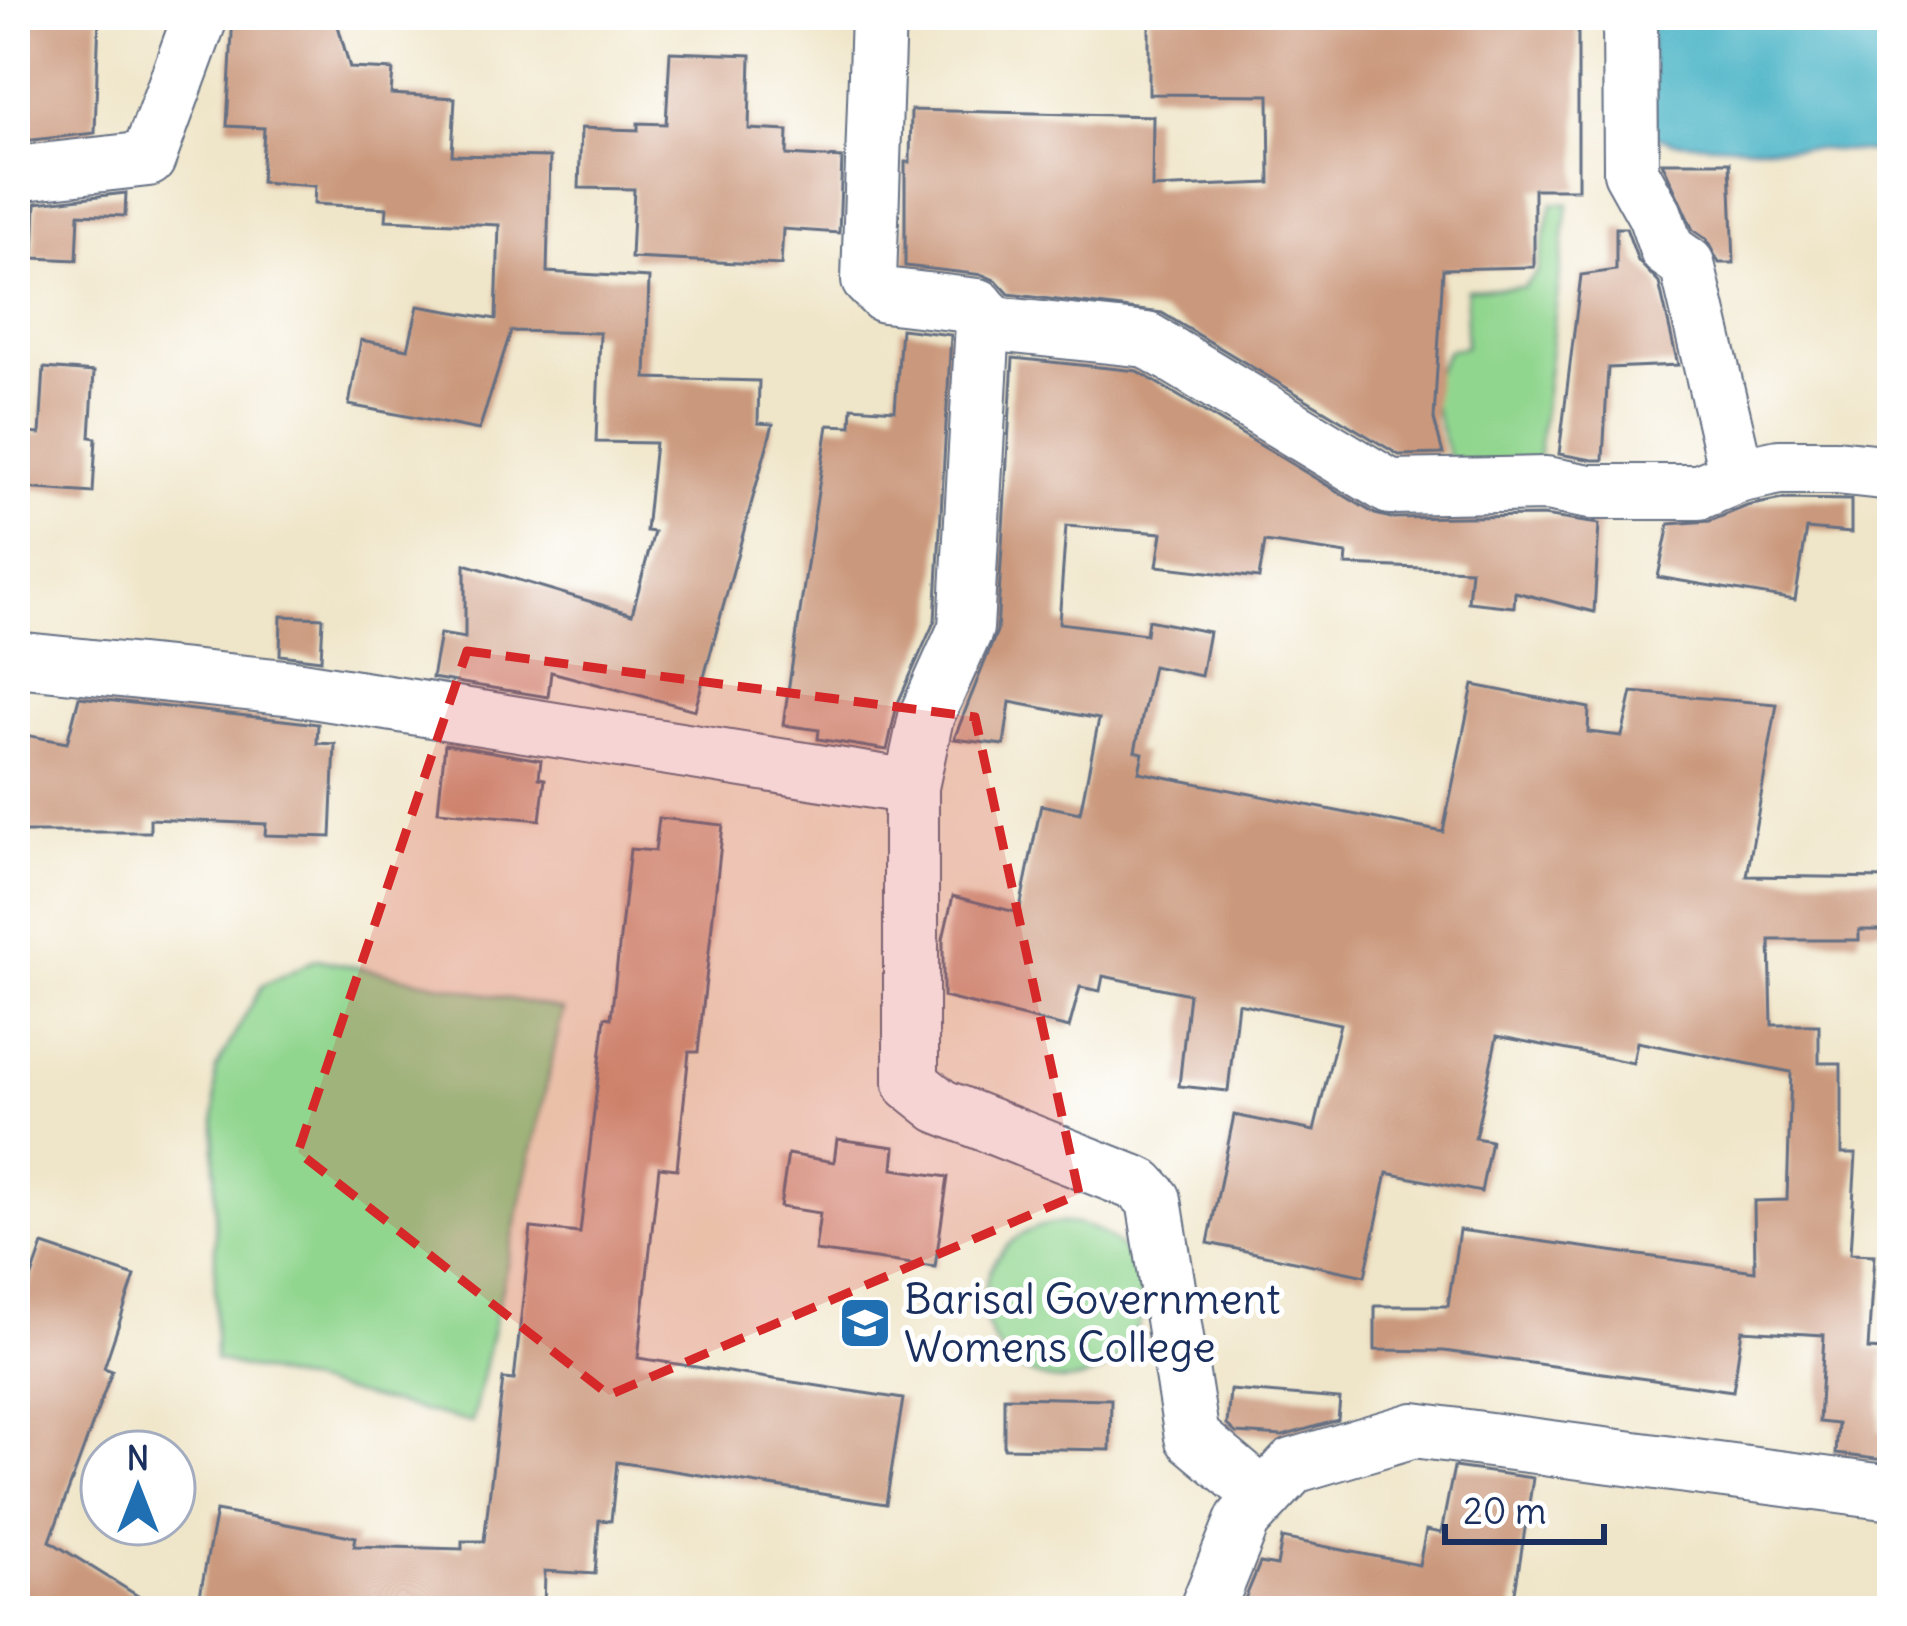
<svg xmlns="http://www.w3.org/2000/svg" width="1907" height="1626" font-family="Delius,sans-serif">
<rect width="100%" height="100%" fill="#fff"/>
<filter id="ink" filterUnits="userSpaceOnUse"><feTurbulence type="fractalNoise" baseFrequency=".00833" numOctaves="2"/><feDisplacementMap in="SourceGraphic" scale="24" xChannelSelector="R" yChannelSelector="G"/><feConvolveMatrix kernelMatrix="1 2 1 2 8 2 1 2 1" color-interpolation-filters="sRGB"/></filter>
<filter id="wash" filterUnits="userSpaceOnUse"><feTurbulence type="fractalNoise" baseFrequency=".004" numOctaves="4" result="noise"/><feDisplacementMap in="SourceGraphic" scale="48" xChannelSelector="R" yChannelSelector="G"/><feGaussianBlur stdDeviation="2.7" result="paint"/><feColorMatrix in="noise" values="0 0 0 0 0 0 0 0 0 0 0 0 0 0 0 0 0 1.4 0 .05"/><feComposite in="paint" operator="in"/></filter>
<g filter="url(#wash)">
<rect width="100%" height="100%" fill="#efe5c8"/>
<g fill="#91d68f" stroke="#568276" stroke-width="3">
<path d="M1552 203 1568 204 1536 477H1455L1428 387 1448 350 1465 347 1467 289 1523 287 1537 272Z"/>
<path d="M317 959 563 1010 472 1423 215 1360V1070L262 986Z"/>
<circle cx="1063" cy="1302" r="79"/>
</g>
<path fill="#47b2c5" stroke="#317092" stroke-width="3" d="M1652 15H1892V153L1673 142 1644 133Z"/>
<g id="blocks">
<g fill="#ca987b">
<path d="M18 15H99L95 133 15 142Z"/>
<path d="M233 15H335L350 68 393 70 391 94 455 98 452 155 550 157 547 272 649 278 646 378 759 381 758 423 773 424 695 710 551 672 548 697 432 678 440 634 465 638V564L632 614 654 532 646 531 655 443 596 442 600 333 511 331 479 430 349 405 361 340 408 349 418 306 496 319 499 225 386 220 387 208 314 204 315 186 261 182 264 128 227 126Z"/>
<path d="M1149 15H1578V189H1534V267L1443 269 1434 419 1443 454 1399 455 1162 313 1009 294 997 281 983 275 905 266V162H910L911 110 1153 116 1152 188 1270 183 1269 95 1149 94Z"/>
<path d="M670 52 751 55 749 129 788 131 787 155 842 158 839 233 783 229 781 265 631 258 634 189 579 188 581 128 638 130V123L666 124Z"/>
<path d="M1662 162H1730L1734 263H1719L1706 239 1693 230Z"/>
<path d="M126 193 125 216 79 214 77 260 34 258 36 203Z"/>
<path d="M1616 228H1626L1638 261 1659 283 1678 365 1608 368 1603 460H1593L1559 454 1581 275 1616 270Z"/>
<path d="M901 329 951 335 935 620 897 705 887 750 818 739 819 730 783 725 828 425 851 426 852 407 895 410Z"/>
<path d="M1013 358 1137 371 1375 514 1391 518 1543 516 1599 524 1594 612 1515 592 1514 607 1468 602 1471 570 1346 565 1347 554 1265 542 1259 578 1157 566 1162 533 1066 526 1059 623 1146 634 1148 620 1209 632 1201 676 1153 666 1135 751 1143 753 1139 772 1443 832 1473 685 1589 708 1588 732 1622 736 1632 692 1777 704 1747 876 1892 878V930H1859V940H1770L1772 1025H1819V1063H1841V1154H1856L1850 1254 1874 1255 1868 1349 1884 1350 1879 1432 1892 1433V1461L1836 1454 1838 1424 1819 1422 1824 1335 1742 1330 1733 1391 1444 1351 1375 1350V1306H1448L1459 1230 1755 1271 1754 1201 1787 1200 1791 1072 1637 1042 1633 1063 1497 1036 1475 1138 1491 1141 1481 1192 1387 1173 1365 1276 1208 1243 1234 1115 1314 1131 1340 1024 1238 1003 1228 1091 1179 1086 1189 994 1103 976 1100 991 1080 987 1069 1028 943 997V939L953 896 1019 913 1041 805 1080 813 1099 719 1010 702 1004 745 954 739 997 631Z"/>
<path d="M44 368 94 372 90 437 96 438 93 493 24 488 27 433 40 434Z"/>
<path d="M1782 499 1851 500V533L1807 529 1795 600 1658 577 1669 524 1710 521 1747 506Z"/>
<path d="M281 616 323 618 321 660 280 655Z"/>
<path d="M79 697 318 724 317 743 335 744 331 837 265 835 266 824 150 819V832H15V733L67 743Z"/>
<path d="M445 744 541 760 539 778 545 779 540 820 438 811Z"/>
<path d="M659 818 723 825 698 1052H689L677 1169 659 1167 638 1358 903 1399 886 1504 617 1462 611 1521 599 1520 595 1574 545 1571 544 1611H197L216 1511 356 1537 354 1546 462 1549V1541H484L503 1379 514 1380 531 1228 580 1233 605 1017 611 1018 630 849 655 851Z"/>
<path d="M837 1139 895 1147 893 1169 948 1177 935 1267 815 1251 820 1213 780 1207 788 1154 834 1162Z"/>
<path d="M43 1245 135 1276 104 1368 112 1371 50 1541 162 1611H15V1325Z"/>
<path d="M1230 1390 1340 1399 1338 1420 1283 1436 1236 1433 1227 1425Z"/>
<path d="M1004 1397 1111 1399 1110 1450 1004 1448Z"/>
<path d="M1454 1467 1533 1478 1512 1611H1240L1260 1563 1277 1566 1282 1538 1419 1565 1426 1530 1441 1533Z"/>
</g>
</g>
</g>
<g filter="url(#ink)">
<use href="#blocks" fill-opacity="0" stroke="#656f83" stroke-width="3"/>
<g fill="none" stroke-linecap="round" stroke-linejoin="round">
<g stroke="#656f83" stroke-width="58">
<g id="minor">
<path d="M878 15 869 280 884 295 978 306 983 323 966 628 926 717 911 787V1083L940 1106 1140 1185 1154 1200 1192 1437 1264 1497"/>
<path d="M1630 15 1631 172 1655 215 1667 250 1687 264 1737 476"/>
<path d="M15 174 148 159 201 15"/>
<path d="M982 311 995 324 1147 340 1390 487 1546 484 1590 492H1699L1737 476 1779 467H1836L1892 473"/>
<path d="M15 659 294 688 911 787"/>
<path d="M1206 1611 1243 1520 1293 1466 1414 1430 1892 1493"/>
</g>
</g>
<use href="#minor" stroke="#fff" stroke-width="54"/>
</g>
</g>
<path fill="#d62828" fill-opacity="0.2" stroke="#d62828" stroke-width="9" stroke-dasharray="24 15" stroke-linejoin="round" d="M467 651 975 717 1079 1194 609 1395 298 1152Z"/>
<defs>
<g id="school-square" transform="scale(2.7)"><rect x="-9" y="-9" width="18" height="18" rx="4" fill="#1f6fb2" stroke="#fff"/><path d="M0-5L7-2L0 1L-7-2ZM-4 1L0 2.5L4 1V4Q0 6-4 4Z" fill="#fff"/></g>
</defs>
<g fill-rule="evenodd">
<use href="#school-square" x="865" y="1323"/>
</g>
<g text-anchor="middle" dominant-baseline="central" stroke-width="10" stroke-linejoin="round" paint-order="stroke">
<g font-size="42" fill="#1b2f5e" stroke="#fff" text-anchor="start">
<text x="904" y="1299">Barisal Government<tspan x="904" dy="48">Womens College</tspan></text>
</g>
</g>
<rect width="1907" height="1626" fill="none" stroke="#fff" stroke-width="60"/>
<g transform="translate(138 1488)"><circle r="57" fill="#ffffff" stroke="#a4acbf" stroke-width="3"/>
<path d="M0-9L21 45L0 30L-21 45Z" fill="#1f6fb2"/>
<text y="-18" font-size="33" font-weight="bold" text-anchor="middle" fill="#1b2f5e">N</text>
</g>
<path d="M1445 1524v18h159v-18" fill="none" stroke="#1b2f5e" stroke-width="6"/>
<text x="1463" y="1524" font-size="36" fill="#1b2f5e" stroke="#ffffff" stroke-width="9" paint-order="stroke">20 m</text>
</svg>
